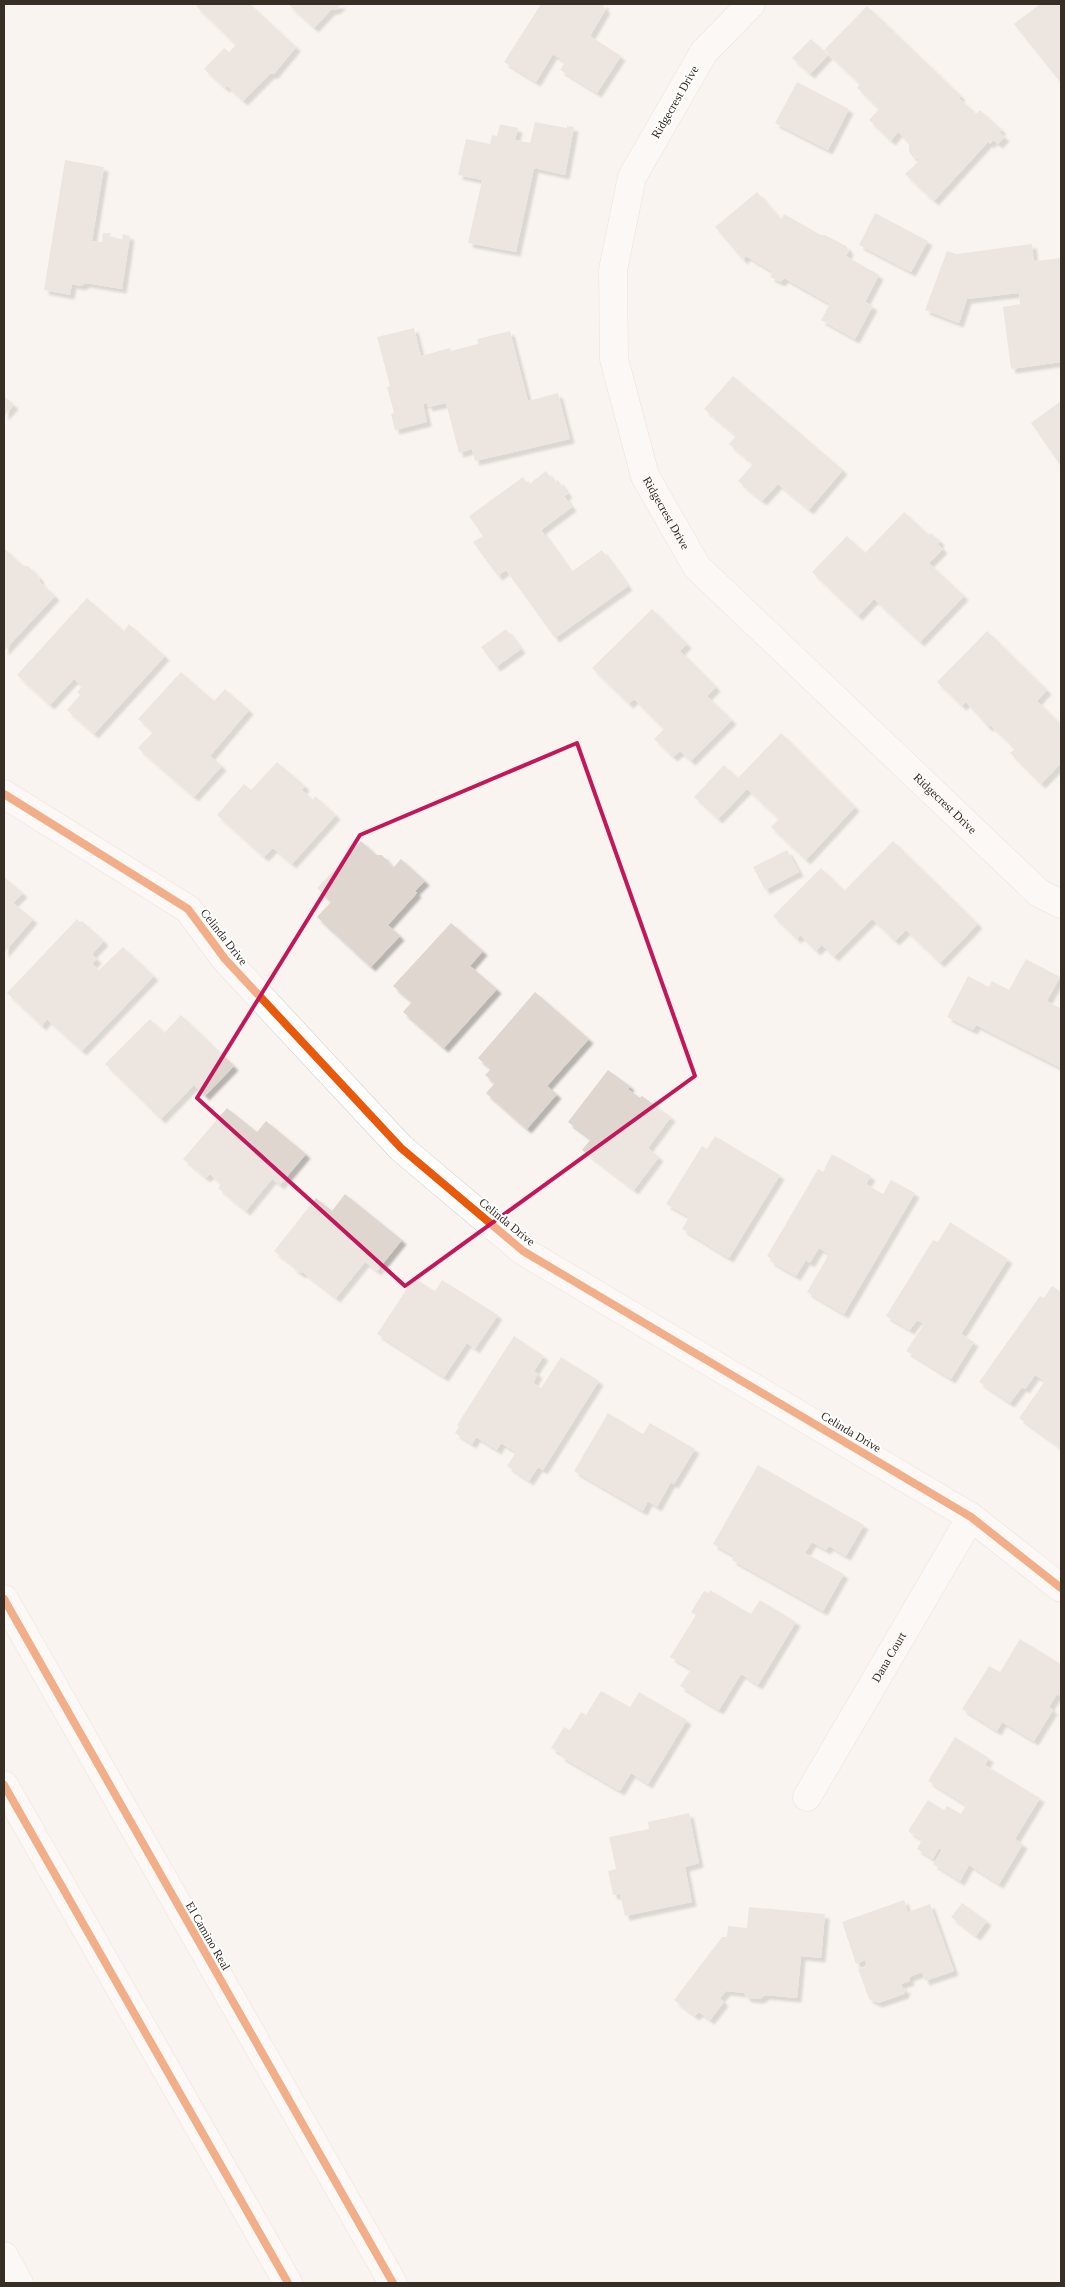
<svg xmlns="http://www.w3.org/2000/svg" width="1065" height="2287" font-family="'Times New Roman',serif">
<defs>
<filter id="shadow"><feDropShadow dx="4.5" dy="4.5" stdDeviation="1" flood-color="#0004"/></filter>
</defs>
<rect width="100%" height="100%" fill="#f9f4ef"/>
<g fill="#ded6cf" filter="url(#shadow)">
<path d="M198 4H250L296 47 274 74H270L243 101 227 86 225 88 204 69 224 48 229 52 236 45 196 6Z"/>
<path d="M288 4H342L335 10H331L314 28Z"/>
<path d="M541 4H605L603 7 606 9 590 36 621 56 597 93 560 70 565 62 553 54 536 82 504 62Z"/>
<path d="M1040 4H1061V83L1014 24Z"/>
<path d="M867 6 961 96 959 98 976 114 980 110 1002 130 999 132 1005 137 998 144 993 140 990 144 988 142 934 201 905 174 920 160 912 156 909 152V143L898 132 891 141 869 120 879 109 857 88 860 84 824 50Z"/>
<path d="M811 39 828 55 810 74 792 58Z"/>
<path d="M797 82 849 109 828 150 775 123Z"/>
<path d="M535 122 567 128V126L574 127 565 175 534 168 516 252 468 243 482 180 458 175 466 139 490 144 492 135 497 136 500 124 518 128 515 140 530 143Z"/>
<path d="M65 160 104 167 92 241 102 242 103 233H111L110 237 122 239 123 234 130 236 122 289 86 283 81 286 72 284 70 295 44 290Z"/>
<path d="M757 192 781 220 784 214 821 235H825L846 246 849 251 846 256 879 275 865 302 873 306 855 339 821 320 830 304 784 278 781 282 770 277 773 272 746 256 743 260 715 227Z"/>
<path d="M875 213 928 241 911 272 859 245Z"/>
<path d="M1032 244 1034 261 1061 258V362L1011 369 1003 307 1020 304 1019 293 967 299 959 323 925 310 947 251 957 254Z"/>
<path d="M414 328 421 356 450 348 451 351 478 344 477 339 510 331 528 401 558 393 570 439 475 461 472 449 459 453 446 403 428 407 427 403 423 404 427 422 395 430 391 414 394 413 387 387 390 386 377 337Z"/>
<path d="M733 376 843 470 809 510 778 484 762 501 738 481 753 464 729 444 736 436 704 409Z"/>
<path d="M4 396 14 405 4 416Z"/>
<path d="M1061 401V466L1031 423Z"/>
<path d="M546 471 555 483 558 480 568 494 564 496 572 507 541 530 571 572 602 550 628 586 555 638 506 570 498 576 473 542 483 536 469 516 523 477 528 485Z"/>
<path d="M904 512 929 535 931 533 940 541 938 544 943 549 929 563 964 596 920 642 874 599 858 616 812 572 847 536 865 553Z"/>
<path d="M4 548 23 566H28L39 577 40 582 55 596 4 651Z"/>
<path d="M87 598 124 631 129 624 165 656 94 734 67 710 80 695 77 692 82 687 74 679 50 705 17 675Z"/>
<path d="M652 609 687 644 680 651 716 687 707 696 732 720 691 761 680 751 673 757 654 739 664 729 634 699 629 704 592 668Z"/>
<path d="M506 629 521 649 496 667 481 647Z"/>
<path d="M987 631 1047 690 1037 701 1061 725V763L1041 784 1010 753 1015 749 990 725 988 727 966 702 962 706 937 682Z"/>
<path d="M181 672 214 701 225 689 249 710 210 756 222 766 194 797 138 748 153 732 138 719Z"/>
<path d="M781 733 855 807 806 860 771 827 779 819 747 789 718 819 694 797 724 765 738 778Z"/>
<path d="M277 762 305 786 302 790 313 800 315 796 336 815 292 864 273 848 264 857 217 815 244 784 251 790Z"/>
<path d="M361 841 376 855H382L393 868 401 859 425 881 415 891 417 893 388 925 400 936 371 967 317 917 331 902 317 888Z"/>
<path d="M893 841 978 924 940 963 906 930 895 941 872 919 834 957 822 945 816 951 800 935 797 939 773 916 821 868 844 891Z"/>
<path d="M787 850 799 872 765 890 753 867Z"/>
<path d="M4 877 23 893 13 903 33 919 4 953Z"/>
<path d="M77 919 80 922 82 921 104 941 92 954 97 959 92 964 99 970 123 947 154 976 82 1051 47 1019 42 1026 7 993Z"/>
<path d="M451 923 483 951 470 966 497 989 444 1048 403 1012 412 1002 393 986Z"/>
<path d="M1026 959 1060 977 1047 1001 1061 1009V1068L976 1025 973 1030 947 1017 968 976 989 987 992 981 1009 990Z"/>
<path d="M535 992 589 1039 547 1086 557 1094 527 1129 486 1093 495 1083 485 1075 491 1069 478 1058Z"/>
<path d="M181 1015 234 1066 205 1096 194 1085 161 1119 105 1064 150 1019 164 1033Z"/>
<path d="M608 1070 630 1086 628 1089 640 1098 642 1096 671 1117 648 1148 659 1157 634 1190 582 1150 591 1139 568 1122Z"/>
<path d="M227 1108 257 1132 266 1121 306 1154 280 1185 272 1179 246 1211 218 1188 221 1184 210 1174 206 1178 183 1159Z"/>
<path d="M715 1136 780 1175 729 1258 682 1229 689 1217 666 1204 702 1146 707 1149Z"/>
<path d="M832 1154 871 1176 866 1184 883 1194 891 1180 915 1193 844 1314 807 1292 829 1254 819 1248 810 1263 806 1260 796 1276 770 1261 771 1259 767 1256 818 1169 823 1172Z"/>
<path d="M345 1194 402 1240 377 1271 365 1262 336 1298 304 1273H300L293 1268 292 1265 274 1251 316 1198 332 1211Z"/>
<path d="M950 1222 1008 1259 961 1334 974 1342 951 1379 906 1351 924 1324 917 1320 910 1330 886 1316 933 1240 938 1242Z"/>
<path d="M414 1278 435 1291 442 1280 498 1315 475 1349 467 1343 444 1377 377 1334Z"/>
<path d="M1052 1286 1061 1292V1448L1019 1418 1045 1381 1035 1375 1025 1389 1022 1387 1010 1403 979 1382 1040 1296 1044 1298Z"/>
<path d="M514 1336 544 1356 534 1371 538 1374 533 1383 541 1388 561 1357 599 1381 543 1470 538 1467 529 1481 507 1466 516 1452 501 1443 497 1450 476 1437 472 1444 455 1433 459 1427 457 1425Z"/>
<path d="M608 1413 643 1434 650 1423 695 1449 674 1484 671 1482 657 1507 648 1501 643 1511 574 1471Z"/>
<path d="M758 1465 864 1525 846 1556 829 1546 826 1550 812 1542 805 1553 844 1574 823 1611 732 1560 734 1556 713 1544Z"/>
<path d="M710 1590 751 1614 760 1600 796 1622 758 1685 741 1674 719 1710 680 1686 691 1669 670 1657 696 1615 691 1612 704 1591 709 1593Z"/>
<path d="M1020 1639 1061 1664V1694L1060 1696 1057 1694 1049 1707 1053 1710 1034 1741 1002 1722 997 1731 962 1709 989 1666 1000 1672Z"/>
<path d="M601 1691 630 1707 639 1692 687 1720 648 1784 631 1773 620 1791 560 1756 562 1754 551 1748 564 1727 570 1730 581 1712 586 1715Z"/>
<path d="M955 1737 989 1758 985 1765 1040 1798 1015 1839 1023 1844 999 1884 969 1865 960 1881 933 1864 942 1850 939 1848 933 1859 917 1849 922 1840 908 1831 928 1800 944 1810 947 1806 961 1814 966 1805 928 1781Z"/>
<path d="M689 1813 699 1863 685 1867 692 1902 625 1916 620 1894 613 1895 608 1871 616 1869 609 1837 649 1829 648 1822Z"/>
<path d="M904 1900 908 1912 930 1904 954 1971 925 1981 922 1972 909 1977 910 1981 901 1984 903 1989 906 1988 904 1994 878 2003 869 1999 858 1969 867 1966 865 1960 856 1964 842 1922Z"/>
<path d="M962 1903 987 1921 976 1936 951 1917Z"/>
<path d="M749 1907 825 1914 821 1958 801 1956 797 1998 765 1995 760 1999 747 1998 744 1993 726 1991 720 1998 724 2002 710 2020 699 2012 695 2016 674 2000 722 1937H727L728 1926 747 1928Z"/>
</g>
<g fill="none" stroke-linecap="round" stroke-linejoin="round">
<g stroke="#d4cfc8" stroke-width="29">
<g id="minor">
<path id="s1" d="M751 4 704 52 632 177 613 270 614 359 645 476 697 567 1039 893 1061 904"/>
<path id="s2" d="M807 1797 971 1517"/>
<path d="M4 2256 19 2283"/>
</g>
</g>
<g stroke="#d4cfc8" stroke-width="29">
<path id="tertiary" d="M4 794 188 909 225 959 401 1148 523 1251 971 1517 1061 1588"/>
</g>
<g stroke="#d4cfc8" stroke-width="29">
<g id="primary">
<path d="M4 1599 393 2283"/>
<path d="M4 1785 288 2283"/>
</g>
</g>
<use href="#minor" stroke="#fefdfd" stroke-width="28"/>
<use href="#tertiary" stroke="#fefdfd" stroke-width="28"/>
<use href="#primary" stroke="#fefdfd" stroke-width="28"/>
<g stroke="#fff" stroke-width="11">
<g id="cycleway">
<path d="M4 794 188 909 225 959 401 1148 523 1251 971 1517 1061 1588"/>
<path d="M4 1599 393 2283"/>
<path d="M4 1785 288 2283"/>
</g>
</g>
<use href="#cycleway" stroke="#e8590c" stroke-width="8"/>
</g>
<path d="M0 0H1065V2287H0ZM577 743 695 1076 405 1286 197 1098 360 835Z" fill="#f9f4ef" fill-opacity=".55" fill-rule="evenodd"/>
<path fill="none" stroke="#c2185b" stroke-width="4" stroke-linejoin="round" d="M577 743 695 1076 405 1286 197 1098 360 835Z"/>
<g text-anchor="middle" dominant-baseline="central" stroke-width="4" stroke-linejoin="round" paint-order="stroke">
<g font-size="12" fill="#372f26" stroke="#fff">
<text transform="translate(675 102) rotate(-60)">Ridgecrest Drive</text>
<text stroke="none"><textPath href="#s1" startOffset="559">Ridgecrest Drive</textPath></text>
<text stroke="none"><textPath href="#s1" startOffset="964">Ridgecrest Drive</textPath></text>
<text transform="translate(224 937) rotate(52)">Celinda Drive</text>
<text transform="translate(507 1222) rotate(39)">Celinda Drive</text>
<text transform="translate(851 1432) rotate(31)">Celinda Drive</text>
<text stroke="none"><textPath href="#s2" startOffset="162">Dana Court</textPath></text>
<text transform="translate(208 1936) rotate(60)">El Camino Real</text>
</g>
</g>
<rect width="1065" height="2287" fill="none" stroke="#372f26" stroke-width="10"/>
</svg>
